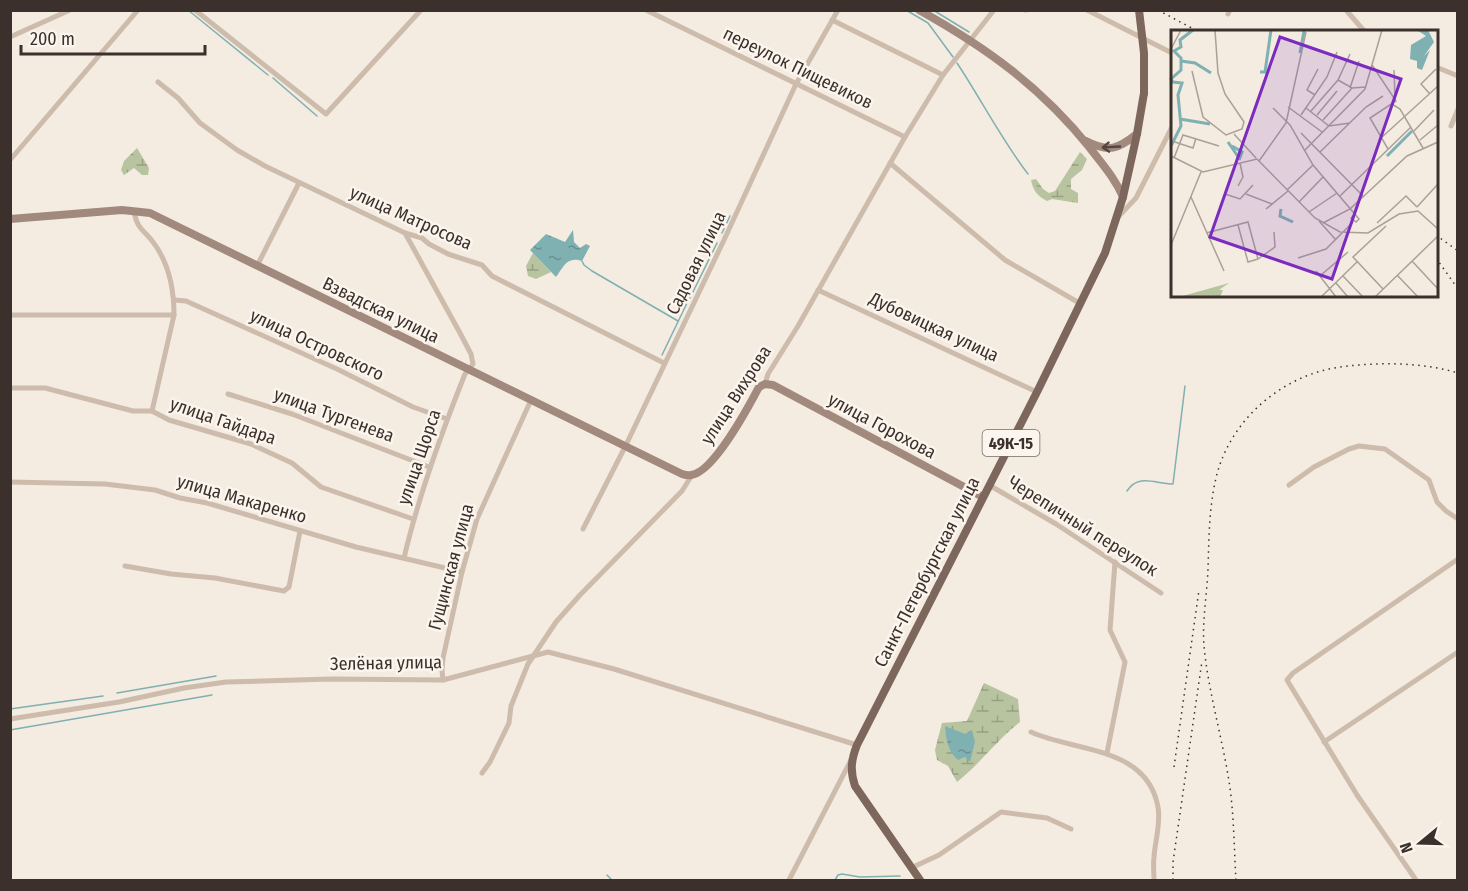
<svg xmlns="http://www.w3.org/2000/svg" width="1468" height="891" font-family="'Fira Sans Condensed',sans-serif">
<defs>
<pattern id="wetland-marsh" width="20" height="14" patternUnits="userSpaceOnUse" patternTransform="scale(1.5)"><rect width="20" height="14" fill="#b8c4a0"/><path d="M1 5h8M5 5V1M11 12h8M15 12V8" fill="none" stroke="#97a083"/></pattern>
<pattern id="water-ripples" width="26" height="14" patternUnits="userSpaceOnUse" patternTransform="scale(1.5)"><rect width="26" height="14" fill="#7fb0b2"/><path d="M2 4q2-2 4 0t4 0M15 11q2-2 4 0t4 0" fill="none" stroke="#699091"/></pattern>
</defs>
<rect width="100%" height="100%" fill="#f4ebe1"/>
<g fill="url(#wetland-marsh)">
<path d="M137 148 149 168 148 175H142L134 168 124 175 121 170 124 161Z"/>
<path d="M1080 152 1087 159 1082 170 1071 179V189L1078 193V203L1052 199 1047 201C1037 196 1033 190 1031 180L1036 179 1043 189 1049 193 1055 191Z"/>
<path d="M533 253 551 272 536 279 528 276 526 266Z"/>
<path d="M984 683 1018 699 1020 722C997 740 980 764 957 782L948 766 937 760 935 750 942 723 967 721Z"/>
</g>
<g fill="url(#water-ripples)">
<path d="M573 230 574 242 580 248 586 244 590 246 582 261C567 256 564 266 556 277L530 250 546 234 565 242Z"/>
<path d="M945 726 965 734 972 730 975 742 970 762 965 757 958 760C948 752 946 739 945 726Z"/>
</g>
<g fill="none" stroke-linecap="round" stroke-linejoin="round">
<g stroke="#7fb0b2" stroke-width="1.5">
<path d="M188 10 268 75"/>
<path d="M906 10 928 23 953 57"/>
<path d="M933 10 969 32"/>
<path d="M957 63C981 99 1001 139 1028 174"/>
<path d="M273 78 317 116"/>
<path d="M722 233 730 216"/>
<path d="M582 261 584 265 592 271 678 321"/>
<path d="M690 298 717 243"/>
<path d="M662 355 687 303"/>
<path d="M1127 491C1139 473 1155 484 1173 484L1185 386"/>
<path d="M117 693 216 676"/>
<path d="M10 709 103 696"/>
<path d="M10 730 212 695"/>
<path d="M607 875 612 880"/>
<path d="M835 880 838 875 842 874 860 877 900 876"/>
</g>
<g stroke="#cdbbac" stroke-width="5">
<path d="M195 10 326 114 421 10"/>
<path d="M646 10 905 137"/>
<path d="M1025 10H1027"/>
<path d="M1087 10 1172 53"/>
<path d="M1346 10 1365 32"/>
<path d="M1228 14 1230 10"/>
<path d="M832 20 943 75"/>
<path d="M10 37 70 10"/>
<path d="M1436 67 1458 76"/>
<path d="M158 82 178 98 200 123 237 150 265 166 405 233 422 238 429 244 448 254 482 265 492 276 664 363"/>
<path d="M1451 126 1458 109"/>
<path d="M10 160 138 10"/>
<path d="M890 163 1005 260 1081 304"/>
<path d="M134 211C137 229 143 229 153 242 169 263 174 290 174 315L152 411"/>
<path d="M1118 217 1136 198 1172 127"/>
<path d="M257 266 299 183"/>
<path d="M818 290 1037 392"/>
<path d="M174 300 186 301 337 369 413 407 447 419"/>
<path d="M10 315H174"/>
<path d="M765 384 768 374 798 326 905 137 943 75 994 10"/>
<path d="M10 388H45L133 411H152L169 420 251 444 292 463 321 487 413 519"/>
<path d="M228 394 292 414 429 467"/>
<path d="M10 482 105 484 155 490 180 498 207 503 356 547 462 572"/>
<path d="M989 485 1056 524 1161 593"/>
<path d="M1289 485 1314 467 1349 449 1359 446 1385 449 1429 480 1437 502 1446 511 1458 519"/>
<path d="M583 529 625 447 724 240 796 84 838 10"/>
<path d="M404 558C419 494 441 434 465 374L473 364 471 354 460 333 405 233"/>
<path d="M125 566 171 574 215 578 284 591 289 587 300 531"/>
<path d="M443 680 442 670 443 658 462 572 477 519 531 400"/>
<path d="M10 719 119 702 184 688 226 682 331 679 443 680 548 652 614 669 857 745"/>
<path d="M1031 732C1075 752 1147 746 1158 807 1161 824 1155 841 1154 857 1153 865 1154 873 1154 880"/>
<path d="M1324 742 1458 652"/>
<path d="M1107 753 1125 662 1110 630 1115 562"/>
<path d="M482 773 490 762 509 723 511 706 528 664 556 622 580 595 682 491 692 475"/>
<path d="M911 868 939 855 1001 812 1047 818 1071 829"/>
<path d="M789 880 851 760"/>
<path d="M1416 880 1357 795 1287 680 1293 673 1458 559"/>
</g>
<g stroke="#a18a7d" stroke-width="8">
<path d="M919 10C987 48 1041 87 1090 148 1102 164 1115 178 1123 197"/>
<path d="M1086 141C1109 153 1118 149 1137 134"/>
<path d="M10 219 122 210 150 213 682 474C685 475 688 476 691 475 713 473 749 406 759 387L765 384 773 385 983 497"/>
</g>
<path stroke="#7d675c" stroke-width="8" d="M920 880 855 786C850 771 851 760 857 745L1037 392 1105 253 1123 197 1137 134 1144 93"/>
<g stroke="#3b302b" stroke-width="1.5" stroke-dasharray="1.5 4.5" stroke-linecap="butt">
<path d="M1158 10 1199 32"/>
<path d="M1436 235 1458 251"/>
<path d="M1436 258 1458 289"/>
<path d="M1174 767 1199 590"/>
<path d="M1173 880V862L1202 661"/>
<path d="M1236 880C1234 848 1234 813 1229 781 1222 737 1208 690 1204 646 1202 622 1207 594 1208 569 1209 537 1209 505 1217 474 1232 418 1283 375 1340 367 1378 362 1421 362 1458 373"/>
</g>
<path stroke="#7d675c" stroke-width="8" d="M1139 10 1144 53V93"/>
</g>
<defs><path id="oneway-shaft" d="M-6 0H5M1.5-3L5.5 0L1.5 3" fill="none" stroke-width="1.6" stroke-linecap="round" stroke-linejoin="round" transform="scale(1.5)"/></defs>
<use stroke="#544640" href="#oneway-shaft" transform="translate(1111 147) rotate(177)"/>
<g text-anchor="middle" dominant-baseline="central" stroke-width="5" stroke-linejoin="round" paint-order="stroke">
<rect fill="#fbf5ee" stroke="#756b66" stroke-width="1.5" x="982.5" y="430" width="57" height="26" rx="4.5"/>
<g font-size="16" font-weight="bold" fill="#3b302b">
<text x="1011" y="443">49К-15</text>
</g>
<g font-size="18" fill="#3b302b" stroke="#fbf5ee">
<text transform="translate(798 68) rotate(26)">переулок Пищевиков</text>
<text transform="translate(411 218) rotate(24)">улица Матросова</text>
<text transform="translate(696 263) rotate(-64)">Садовая улица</text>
<text transform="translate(381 310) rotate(26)">Взвадская улица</text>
<text transform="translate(934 327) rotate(25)">Дубовицкая улица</text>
<text transform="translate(317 345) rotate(25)">улица Островского</text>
<text transform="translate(736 395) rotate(-57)">улица Вихрова</text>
<text transform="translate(334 415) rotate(20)">улица Тургенева</text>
<text transform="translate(223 421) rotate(19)">улица Гайдара</text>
<text transform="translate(882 426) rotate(28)">улица Горохова</text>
<text transform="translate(419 457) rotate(-71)">улица Щорса</text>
<text transform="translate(242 499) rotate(16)">улица Макаренко</text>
<text transform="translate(1083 526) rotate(32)">Черепичный переулок</text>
<text transform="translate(451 567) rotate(-75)">Гущинская улица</text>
<text transform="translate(927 572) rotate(-63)">Санкт-Петербургская улица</text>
<text transform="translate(386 663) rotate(-1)">Зелёная улица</text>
</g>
</g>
<g transform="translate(1171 30)">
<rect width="267" height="267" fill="#f4ebe1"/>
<path d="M58 253 48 260H52L49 267H8Z" fill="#b8c4a0"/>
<path d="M246 0H257L263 12 253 26 259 20 251 40 246 38V31L239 29 240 15 255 6Z" fill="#7fb0b2"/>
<path fill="none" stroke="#7fb0b2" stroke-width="3" d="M129 23 133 1M10 31 24 33 40 43M89 42H94L100 0M9 89 39 94M57 112 68 128M0 116 10 96 7 65 11 53 2 52 0 49 10 40V28L3 21 10 17 9 10 22 0M61 116 71 122 68 130M216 126 241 101M110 179 109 186 122 192"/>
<path fill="none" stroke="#aaa098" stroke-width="1.5" d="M0 19 10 0M201 35 225 71 199 88 217 119M223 40 224 69M21 41 32 87 55 105 71 99 73 92 54 64 47 43 44 0M167 50 181 58 195 57M179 58 188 31M259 64 250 54 265 39M144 65 136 60 147 39M221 74 229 79 252 118M117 77 151 102M102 78 119 95 142 135 188 189 185 192 180 188 183 185M135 78 158 96 179 93M140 81 167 50 179 24M130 85 156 47 166 22M146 85 166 61M152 90 181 58M243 101 263 80M130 103 193 167M63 104 85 128M210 108 267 56M249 110 267 95M1 111 22 118 25 108M133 121 194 59 211 0M149 122 195 77 212 66M0 126 32 142 86 129 144 188 169 202 197 203 228 184 247 181 267 199M3 128 12 105 48 116M88 131 115 93 135 2M67 156 72 147 69 133M116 160 142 135M54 164 69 169 82 155M75 164 101 174M169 166 240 97M20 167 53 241M128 172 152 147M246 177 267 154M95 179 117 161M138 182 166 163M148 191 165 210M152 193 179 179 236 126 267 112M206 193 235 166 246 177M67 195 77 232 87 229M35 203 77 192 87 229M0 215 30 142M127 228 155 219 182 192M87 229 104 217 103 202M241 231 267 259M145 241 165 267M150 245 177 222M226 245 247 267M172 246 192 267M165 253 177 267M212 259 182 227 215 196M150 267 186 232M204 267 267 206"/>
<path fill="#7b2cbf" fill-opacity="0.15" stroke="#7b2cbf" stroke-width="3" d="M109 7 230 49 161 249 39 207Z"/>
<rect width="267" height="267" fill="none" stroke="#3b302b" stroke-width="3"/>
</g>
<rect width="1468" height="891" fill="none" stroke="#3b302b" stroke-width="24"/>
<g transform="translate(1420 843) rotate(251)" stroke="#fbf5ee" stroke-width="4.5" paint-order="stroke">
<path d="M0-4.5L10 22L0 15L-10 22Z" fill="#3b302b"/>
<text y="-9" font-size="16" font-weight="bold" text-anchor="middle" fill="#3b302b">N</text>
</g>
<path d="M21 45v9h184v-9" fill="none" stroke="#3b302b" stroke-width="3"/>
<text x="30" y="45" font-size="18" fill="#3b302b" stroke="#fbf5ee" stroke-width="4.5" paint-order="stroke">200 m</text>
</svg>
